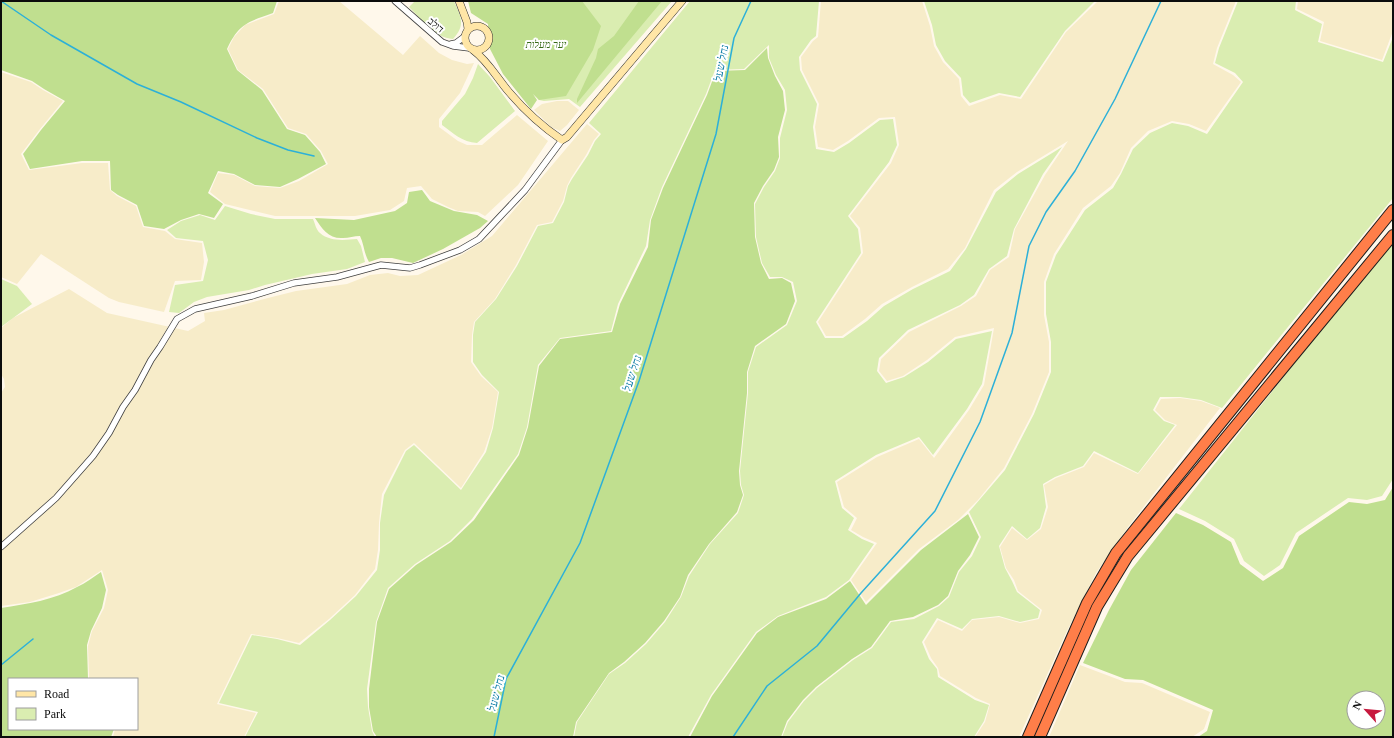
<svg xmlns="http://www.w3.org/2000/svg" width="1394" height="738" font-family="'Times New Roman','Noto Sans Hebrew',serif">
<rect width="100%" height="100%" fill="#fff8eb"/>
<g fill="#f7ecc9">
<path d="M279 1H339L403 55 420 36 439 53 452 60 467 64 474 63 460 93 439 119V127L458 141 467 145H482L517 115 548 141 518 185 485 216 478 212 458 211 448 207 432 199 421 186 407 188 404 201 390 210 355 216H275L225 204 210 192 218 173 234 175 255 186 280 188 299 181 328 164 321 151 306 134 288 128 263 89 238 70 228 49 234 37 245 25 274 14Z"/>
<path d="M821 1H922L930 26 934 46 943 62 959 79 961 96 969 106 1000 95 1021 99 1066 32 1098 1H1236L1217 48 1213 64 1233 75 1241 82 1206 131 1189 124 1172 121 1148 131 1131 148 1120 173 1111 186 1083 208 1054 254 1044 282V315L1049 342V372L1032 414 1004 468 978 500 958 520 919 549 866 602 851 580 877 543 863 537 851 530 857 518 844 507 837 482 877 457 919 439 934 458 969 410 984 385 994 328 955 337 927 360 903 376 887 381 879 371 881 359 909 332 961 306 976 296 990 270 1009 257 1015 229 1045 175 1068 141 1017 172 994 190 965 248 948 269 912 287 882 304 865 319 842 336H826L818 322 863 253 860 228 850 216 891 163 899 145 895 117 879 118 848 141 833 150 818 147 815 127 819 104 802 70 801 57 813 41 818 37Z"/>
<path d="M1298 1H1393V31L1382 60 1320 41 1324 22 1297 9Z"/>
<path d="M1 72 31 82 43 90 63 101 40 129 21 154 29 170 82 163H108L110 190 117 196 136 206 143 227 165 231 175 239 202 243 204 262 201 280 175 281 164 312 119 302 109 298 41 254 17 284 1 277Z"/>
<path d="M557 101H568L579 110 567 125 560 131 551 127 534 110 542 104Z"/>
<path d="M587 124 599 134 594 140 586 155 571 178 567 186 563 201 552 222 537 225 516 265 495 299 474 322 472 335 471 362 481 376 498 392 492 428 484 452 461 488 414 443 405 450 382 494 379 523 378 550 375 569 355 595 329 619 299 643 277 638 251 634 217 704 256 713 244 737H113L115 729H137V679H90L89 678 88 646 92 631 104 608 108 590 102 570 76 587 59 593 30 602 1 606V393L5 387 4 379 1 374V328L13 318 69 289 107 313 188 331 205 321 204 313 224 310 268 298 296 291 347 284 370 275 388 273 400 276 418 275 461 255 492 236Z"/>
<path d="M1180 398 1201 401 1220 408 1128 527 1096 573 1066 633 1019 737H975L985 722 990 704 976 698 940 676 938 668 931 658 924 642 938 620 962 631 972 620 999 617 1020 623 1039 619 1042 610 1018 591 1014 580 1006 568 1000 547 1012 528 1027 540 1041 529 1048 507 1044 485 1056 478 1084 467 1094 453 1138 474 1177 425 1165 420 1155 410 1161 399Z"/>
<path d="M1080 665 1125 682 1142 683 1210 712 1204 729 1192 737H1049Z"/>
</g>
<g fill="#daedb1">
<path d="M415 1H454C461 17 466 25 453 39 435 38 421 19 409 7Z"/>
<path d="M544 1H672L580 107 569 99 544 101 539 100 517 68Z"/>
<path d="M690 1H819L816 36 811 40 799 57 800 70 817 104 813 127 816 149 834 152 849 143 880 120 893 119 897 145 889 162 848 216 858 229 861 253 816 322 825 338H843L867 321 884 306 913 289 950 271 966 249 996 192 1018 174 1062 147 1043 174 1014 229 1007 256 989 269 974 295 960 305 908 330 879 358 877 371 886 383 904 377 928 362 956 339 992 331 982 384 967 409 933 455 919 437 876 455 835 481 842 508 854 518 848 530 862 539 874 544 849 580 826 597 778 616 756 632 711 695 688 737H574L577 722 609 674 625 663 646 644 665 622 681 597 689 576 710 544 738 513 744 495 741 485 740 471 748 393V372L756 347 787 325 797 301 793 282 782 277H770L762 263 756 237 755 204 764 187 775 171 780 158V138L787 110 785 90 776 75 769 58V45L744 69 715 70 706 94 662 187 650 220 646 246 618 304 611 331 560 338 538 365 527 427 518 454 472 519 450 541 415 564 388 588 376 622 367 689 368 707 372 731 375 737H245L258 712 219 703 252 635 277 639 300 645 330 620 356 596 377 570 380 550V523L384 495 406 451 414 445 461 490 486 452 493 428 499 392 482 375 473 362V335L475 322 496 299 517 266 538 226 553 223 564 202 568 186 572 179 588 155 595 141 601 134 589 123Z"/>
<path d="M924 1H1095L1065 31 1020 97 999 93 970 103 963 95 961 78 945 61 936 45 932 25Z"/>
<path d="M1238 1H1296L1295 10 1322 24 1318 42 1383 62 1393 37V198L1222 408 1201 400 1180 397H1160L1153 410 1164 421 1175 425 1138 473 1094 451 1083 466 1055 477 1043 484 1046 507 1040 528 1027 539 1012 526 999 546 1005 568 1012 581 1017 592 1040 610 1038 618 1020 622 999 616 972 619 962 629 937 618 922 642 929 659 937 669 938 677 975 700 989 705 984 721 974 737H782L788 722 804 701 817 688 853 660 872 648 891 622 914 619 939 606 949 597 959 572 972 556 981 537 969 512 1005 470 1034 414 1051 372V342L1046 314V282L1056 255 1085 210 1113 188 1121 174 1133 149 1150 133 1172 123 1188 126 1207 134 1243 82 1235 73 1215 63 1219 48Z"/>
<path d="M478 64 490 77 515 111 477 143C462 142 453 133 442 125V121L465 94 473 78Z"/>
<path d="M225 206 251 214 275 219H313C315 223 316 230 320 233 330 242 345 240 357 239L361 246 365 262 347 269 312 274 265 285 249 290 207 297 194 302 179 313 169 312 175 285 203 281 208 260 203 241 176 238 167 230 181 221 200 215 215 220Z"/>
<path d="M1393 239V479L1382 496 1367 500 1348 498 1296 533 1280 565 1264 576 1244 561 1234 539 1205 521 1179 509Z"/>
<path d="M1 279 17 286 32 304 1 327Z"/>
</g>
<g fill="#c0df8f" fill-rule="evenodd">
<path d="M1 1H277L273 13C248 22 239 23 227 49L237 70 262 90 287 129 305 135 320 152 326 164 298 179 280 187 255 185 234 174 218 171 208 193 223 204 214 218 199 214 181 220 164 229 144 226 137 205 118 195 111 190 110 161H82L30 169 23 154 41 130 65 101 44 89 32 81 1 70Z"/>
<path d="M468 1H582L601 26 593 50 566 96 539 100 533 94 537 100 531 109 503 74 490 49 488 24 471 13Z"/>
<path d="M639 1H662L577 103V99L596 58 598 49 614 36Z"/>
<path d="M767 48 768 58 775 76 783 91 785 110 778 137 779 157 774 170 763 186 754 203 755 237 761 263 769 279 782 278 791 283 795 301 786 324 755 346 747 372V393L739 471 740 485 743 495 737 512 709 544 688 575 680 597 664 621 645 643 624 662 609 673 576 722 573 737H377L373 731 369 707V689L377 622 389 589 416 565 451 542 474 520 519 455 528 427 539 366 560 339 612 332 620 304 648 247 651 220 663 188 707 95 716 71 745 70Z"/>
<path d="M422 190 430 201 454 211 477 215 488 221 480 228 443 249 413 263 392 258H381L369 262C364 254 364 244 360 236 354 236 349 238 343 238 329 239 322 229 315 218L354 220 395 211 407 203 409 192Z"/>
<path d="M1393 487V737H1198L1207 731 1213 710 1143 680 1125 679 1083 663 1109 610 1131 570 1176 513 1203 525 1231 542 1240 564 1263 581 1283 568 1299 536 1349 502 1367 504 1385 500ZM1354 698H1378V722H1354Z"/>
<path d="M968 514 979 537 970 555 958 571 948 596 938 605 913 617 890 621 871 647 852 659 816 687 803 700 787 721 781 737H690L712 696 757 633 778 617 826 599 850 581 866 605 921 550Z"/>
<path d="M101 572 106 590 102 608 91 631 87 645 88 679H9V729H114L111 737H1V608C27 604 54 600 77 587 86 583 93 577 101 572Z"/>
</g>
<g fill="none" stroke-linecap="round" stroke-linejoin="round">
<g stroke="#2cb0d8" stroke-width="1.5">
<path d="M1 1 51 35 137 84 181 102 257 138 288 150 314 156"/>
<path d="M1 665 33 639"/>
<path d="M494 737 506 679 580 543 639 381 716 134 734 38 751 1"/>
<path d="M733 737 767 686 817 646 861 593 935 511 980 422 1012 333 1029 246 1046 212 1075 171 1115 99 1161 1"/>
</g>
<g stroke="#3f3f3f" stroke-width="7">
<g id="street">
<path d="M395 1 442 42 453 46 469 48"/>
<path d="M451 44 456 43 464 37"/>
<path d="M1 547 56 498 93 456 109 433 123 407 135 390 151 360 160 347 177 319 195 309 252 296 294 283 337 277 381 265 410 268 420 265 460 250 479 239 525 190 562 140"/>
</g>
</g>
<g stroke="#2e2e2e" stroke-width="8">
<g id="secondary">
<path d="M459 1 467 22 468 29"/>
<circle cx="477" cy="38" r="12"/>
<path d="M473 50C488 61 497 78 509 92 525 111 543 127 562 140L567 137 682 1"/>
</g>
</g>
<g stroke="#1d1d1d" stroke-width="12">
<g id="highway">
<path d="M1028 737 1087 603 1116 553 1393 210"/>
<path d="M1040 737 1097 607 1128 556 1393 235"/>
</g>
</g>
<use href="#street" stroke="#fff" stroke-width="5.5"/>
<use href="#secondary" stroke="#ffe6a6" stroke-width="7"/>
<use href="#highway" stroke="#ff7e49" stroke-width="10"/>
</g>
<g text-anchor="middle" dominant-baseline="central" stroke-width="4" stroke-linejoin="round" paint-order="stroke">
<g font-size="10" fill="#0c0c0c" stroke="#fff">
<text transform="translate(436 25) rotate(40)">דולב</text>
</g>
<g font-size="10" font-style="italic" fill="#366917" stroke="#fff">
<text x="546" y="44">יער מעלות</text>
</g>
<g font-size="11" font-style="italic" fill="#0c7da7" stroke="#fff">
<text transform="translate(721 63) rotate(-79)">נחל שעל</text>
<text transform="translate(632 373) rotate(-72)">נחל שעל</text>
<text transform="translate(496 693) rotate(-75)">נחל שעל</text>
</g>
</g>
<rect width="1394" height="738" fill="none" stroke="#0c0c0c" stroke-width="4"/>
<rect x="8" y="678" width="130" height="52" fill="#ffffff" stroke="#9e9e9e"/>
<rect x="16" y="691" width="20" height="6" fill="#ffe6a6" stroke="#9e9e9e"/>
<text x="44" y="698" font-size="12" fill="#0c0c0c">Road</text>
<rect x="16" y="708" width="20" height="12" fill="#daedb1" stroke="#9e9e9e"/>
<text x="44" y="718" font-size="12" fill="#0c0c0c">Park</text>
<g transform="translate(1366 710) rotate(297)"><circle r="19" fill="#ffffff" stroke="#9e9e9e"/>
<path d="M0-3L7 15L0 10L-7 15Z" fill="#c7193e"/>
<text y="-6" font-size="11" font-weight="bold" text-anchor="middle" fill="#0c0c0c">N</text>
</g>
</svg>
